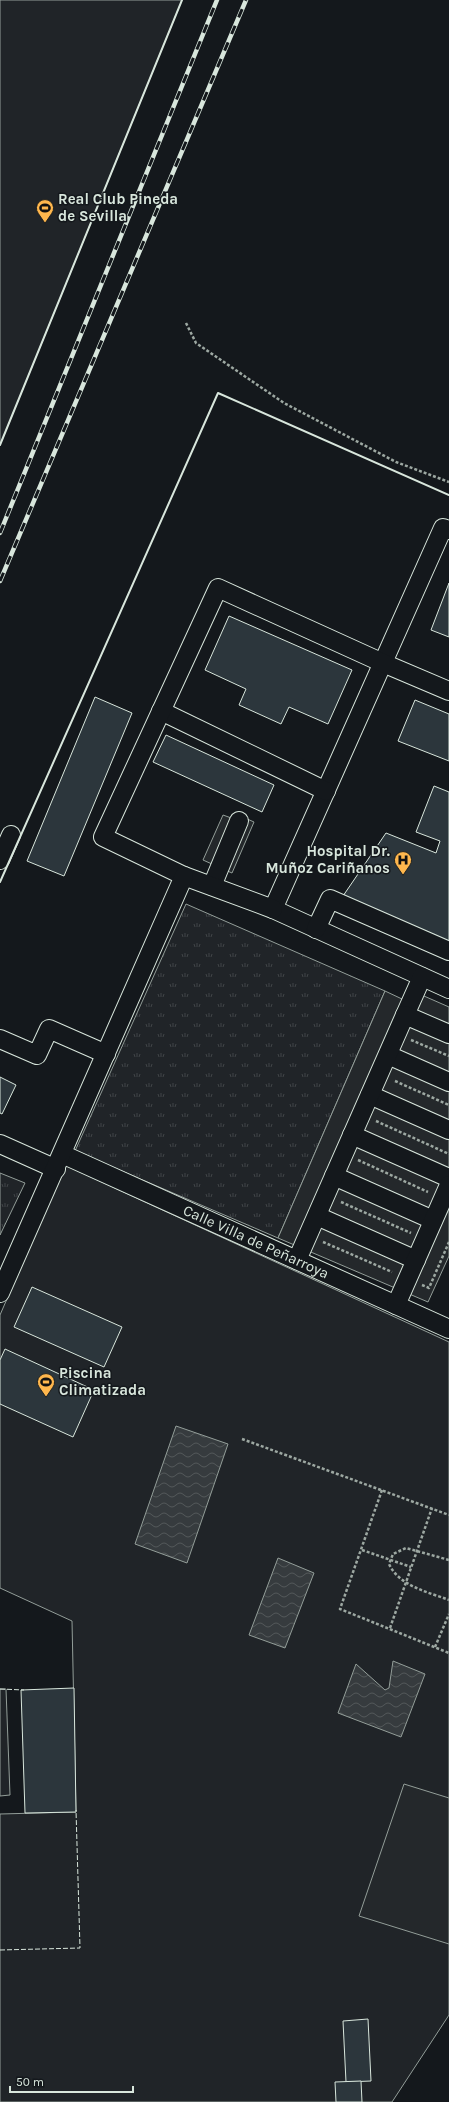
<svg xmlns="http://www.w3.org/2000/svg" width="449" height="2102" font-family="Karla,sans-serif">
<defs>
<pattern id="grass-tufts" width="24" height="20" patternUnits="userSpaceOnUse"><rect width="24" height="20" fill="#202428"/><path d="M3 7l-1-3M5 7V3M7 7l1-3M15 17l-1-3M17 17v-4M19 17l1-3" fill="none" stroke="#404447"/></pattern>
<pattern id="water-waves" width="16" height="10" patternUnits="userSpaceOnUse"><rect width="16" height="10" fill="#363b3e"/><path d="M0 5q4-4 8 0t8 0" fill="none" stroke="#525759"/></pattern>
</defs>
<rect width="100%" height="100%" fill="#14181c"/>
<g fill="url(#grass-tufts)" stroke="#939e99">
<path d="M186 904 385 991 278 1238 75 1151Z"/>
<path d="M0 1173 25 1183 0 1235Z"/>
</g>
<g fill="#202428" stroke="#939e99">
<path d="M0 0H182L0 445Z"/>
<path d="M65 1165 449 1342V2015L392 2102H0V1814L76 1812 72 1621 0 1588V1315Z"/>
<path d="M0 1689H6L10 1795 0 1796Z"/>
</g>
<g fill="#24282b" stroke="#939e99">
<path d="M236 814 254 822 232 873 203 860 223 815 234 819Z"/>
<path d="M408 989 449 1007V1256L428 1302 278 1238 385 991 402 999Z"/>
<path d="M404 1784 449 1798V1944L359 1916Z"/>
</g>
<g fill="url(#water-waves)" stroke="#939e99">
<path d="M176 1426 228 1444 187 1563 135 1544Z"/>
<path d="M278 1558 314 1573 285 1648 249 1635Z"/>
<path d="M393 1661 425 1674 401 1737 338 1713 356 1664 385 1690 389 1688Z"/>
</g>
<g fill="#2c363c" stroke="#d8e6dc">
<path d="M449 583V637L431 630Z"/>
<path d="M229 616 352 670 328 724 289 707 281 724 239 705 246 689 205 670Z"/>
<path d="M95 697 132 713 64 876 27 861Z"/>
<path d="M415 700 449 714V761L398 741Z"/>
<path d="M166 735 274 785 262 812 153 762Z"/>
<path d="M434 786 449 792V942L343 896 386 833 436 853 440 841 416 832Z"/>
<path d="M0 1077 16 1085 2 1114 0 1113Z"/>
<path d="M32 1287 122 1327 104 1367 14 1327Z"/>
<path d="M5 1349 94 1390 73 1437 0 1404V1360Z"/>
<path d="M74 1688 76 1812 25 1813 21 1690Z"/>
<path d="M368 2019 371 2081 346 2082 343 2021Z"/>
<path d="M361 2081 362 2102H336L335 2082Z"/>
</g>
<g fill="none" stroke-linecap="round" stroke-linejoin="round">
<g stroke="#d8e6dc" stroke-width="20">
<g id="minor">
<path d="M449 530 443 528 273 909 449 989"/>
<path d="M161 711 326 791"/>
<path d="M0 860 11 835"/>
<path d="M212 886 239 821"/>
<path d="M273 909 184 876 103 837 218 588 383 663 449 691"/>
<path d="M316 929 330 899 449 951"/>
<path d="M405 1015 422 977"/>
<path d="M0 1039 37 1055 49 1029 106 1054"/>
<path d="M388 1055 449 1082"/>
<path d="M370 1095 449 1130"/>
<path d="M352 1135 449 1178"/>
<path d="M0 1144 56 1169"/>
<path id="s1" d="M62 1154 449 1329"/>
<path d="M334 1176 433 1220"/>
<path d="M317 1216 416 1260"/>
<path d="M297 1260 405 1015 449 1034"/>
<path d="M0 1293 184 876"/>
<path d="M396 1305 449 1185"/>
</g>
</g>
<g stroke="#9da8a2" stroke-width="2.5" stroke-dasharray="3 2" stroke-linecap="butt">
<path d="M186 323 196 343 284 403 396 462 449 482"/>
<path d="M411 1040 449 1056"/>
<path d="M395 1081 449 1105"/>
<path d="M376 1121 449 1154"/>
<path d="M358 1160 428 1192"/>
<path d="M341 1202 411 1233"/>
<path d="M323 1242 392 1272"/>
<path d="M422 1285 429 1288 449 1242"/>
<path d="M242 1439 449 1515"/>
<path d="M382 1490 340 1609 449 1653"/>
<path d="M362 1550 411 1567"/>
<path d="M449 1560 406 1548 393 1554 389 1564C399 1586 428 1592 449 1600"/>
<path d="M390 1628 432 1508"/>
<path d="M435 1647 449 1614"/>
</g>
<use href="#minor" stroke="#14181c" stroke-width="18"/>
<g stroke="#d8e6dc" stroke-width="4.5">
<g id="rail">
<path d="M0 533 217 0"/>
<path d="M0 581 246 0"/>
</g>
</g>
<use href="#rail" stroke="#14181c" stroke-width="3" stroke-dasharray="9" stroke-linecap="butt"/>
<g stroke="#d8e6dc" stroke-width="1" stroke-dasharray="5 2" stroke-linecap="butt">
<path d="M0 1689 24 1690"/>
<path d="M0 1950 80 1948 76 1810"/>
</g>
<g stroke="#d8e6dc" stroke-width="2">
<path d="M0 445 182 0"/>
<path d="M0 882 218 393 449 495"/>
</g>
</g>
<defs>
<g id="stadium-pin" transform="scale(0.9)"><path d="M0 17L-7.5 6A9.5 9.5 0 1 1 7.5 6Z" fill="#ffb74d" stroke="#14181c"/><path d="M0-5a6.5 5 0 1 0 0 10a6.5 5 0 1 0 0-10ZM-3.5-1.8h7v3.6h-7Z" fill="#111"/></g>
<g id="hospital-pin" transform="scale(0.9)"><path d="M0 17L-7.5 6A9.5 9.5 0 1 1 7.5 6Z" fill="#ffb74d" stroke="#14181c"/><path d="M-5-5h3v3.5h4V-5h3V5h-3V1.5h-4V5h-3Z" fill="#111"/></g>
</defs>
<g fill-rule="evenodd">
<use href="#stadium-pin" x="45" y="208"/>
<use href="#hospital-pin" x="403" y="860"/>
<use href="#stadium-pin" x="46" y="1382"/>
</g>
<g text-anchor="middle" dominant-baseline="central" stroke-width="3" stroke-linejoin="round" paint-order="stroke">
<g font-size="15" font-weight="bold" fill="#d8e6dc" stroke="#14181c" text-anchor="start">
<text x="58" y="199">Real Club Pineda<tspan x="58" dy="17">de Sevilla</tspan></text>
<text x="390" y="851" text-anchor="end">Hospital Dr.<tspan x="390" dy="17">Muñoz Cariñanos</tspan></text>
<text x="59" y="1373">Piscina<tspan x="59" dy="17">Climatizada</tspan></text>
</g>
<g font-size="15" fill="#d8e6dc" stroke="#14181c">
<text stroke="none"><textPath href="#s1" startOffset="213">Calle Villa de Peñarroya</textPath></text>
</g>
</g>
<path d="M10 2086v6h123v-6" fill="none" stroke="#d8e6dc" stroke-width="2"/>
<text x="16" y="2086" font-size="12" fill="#d8e6dc" stroke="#14181c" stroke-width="3" paint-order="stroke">50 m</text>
</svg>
